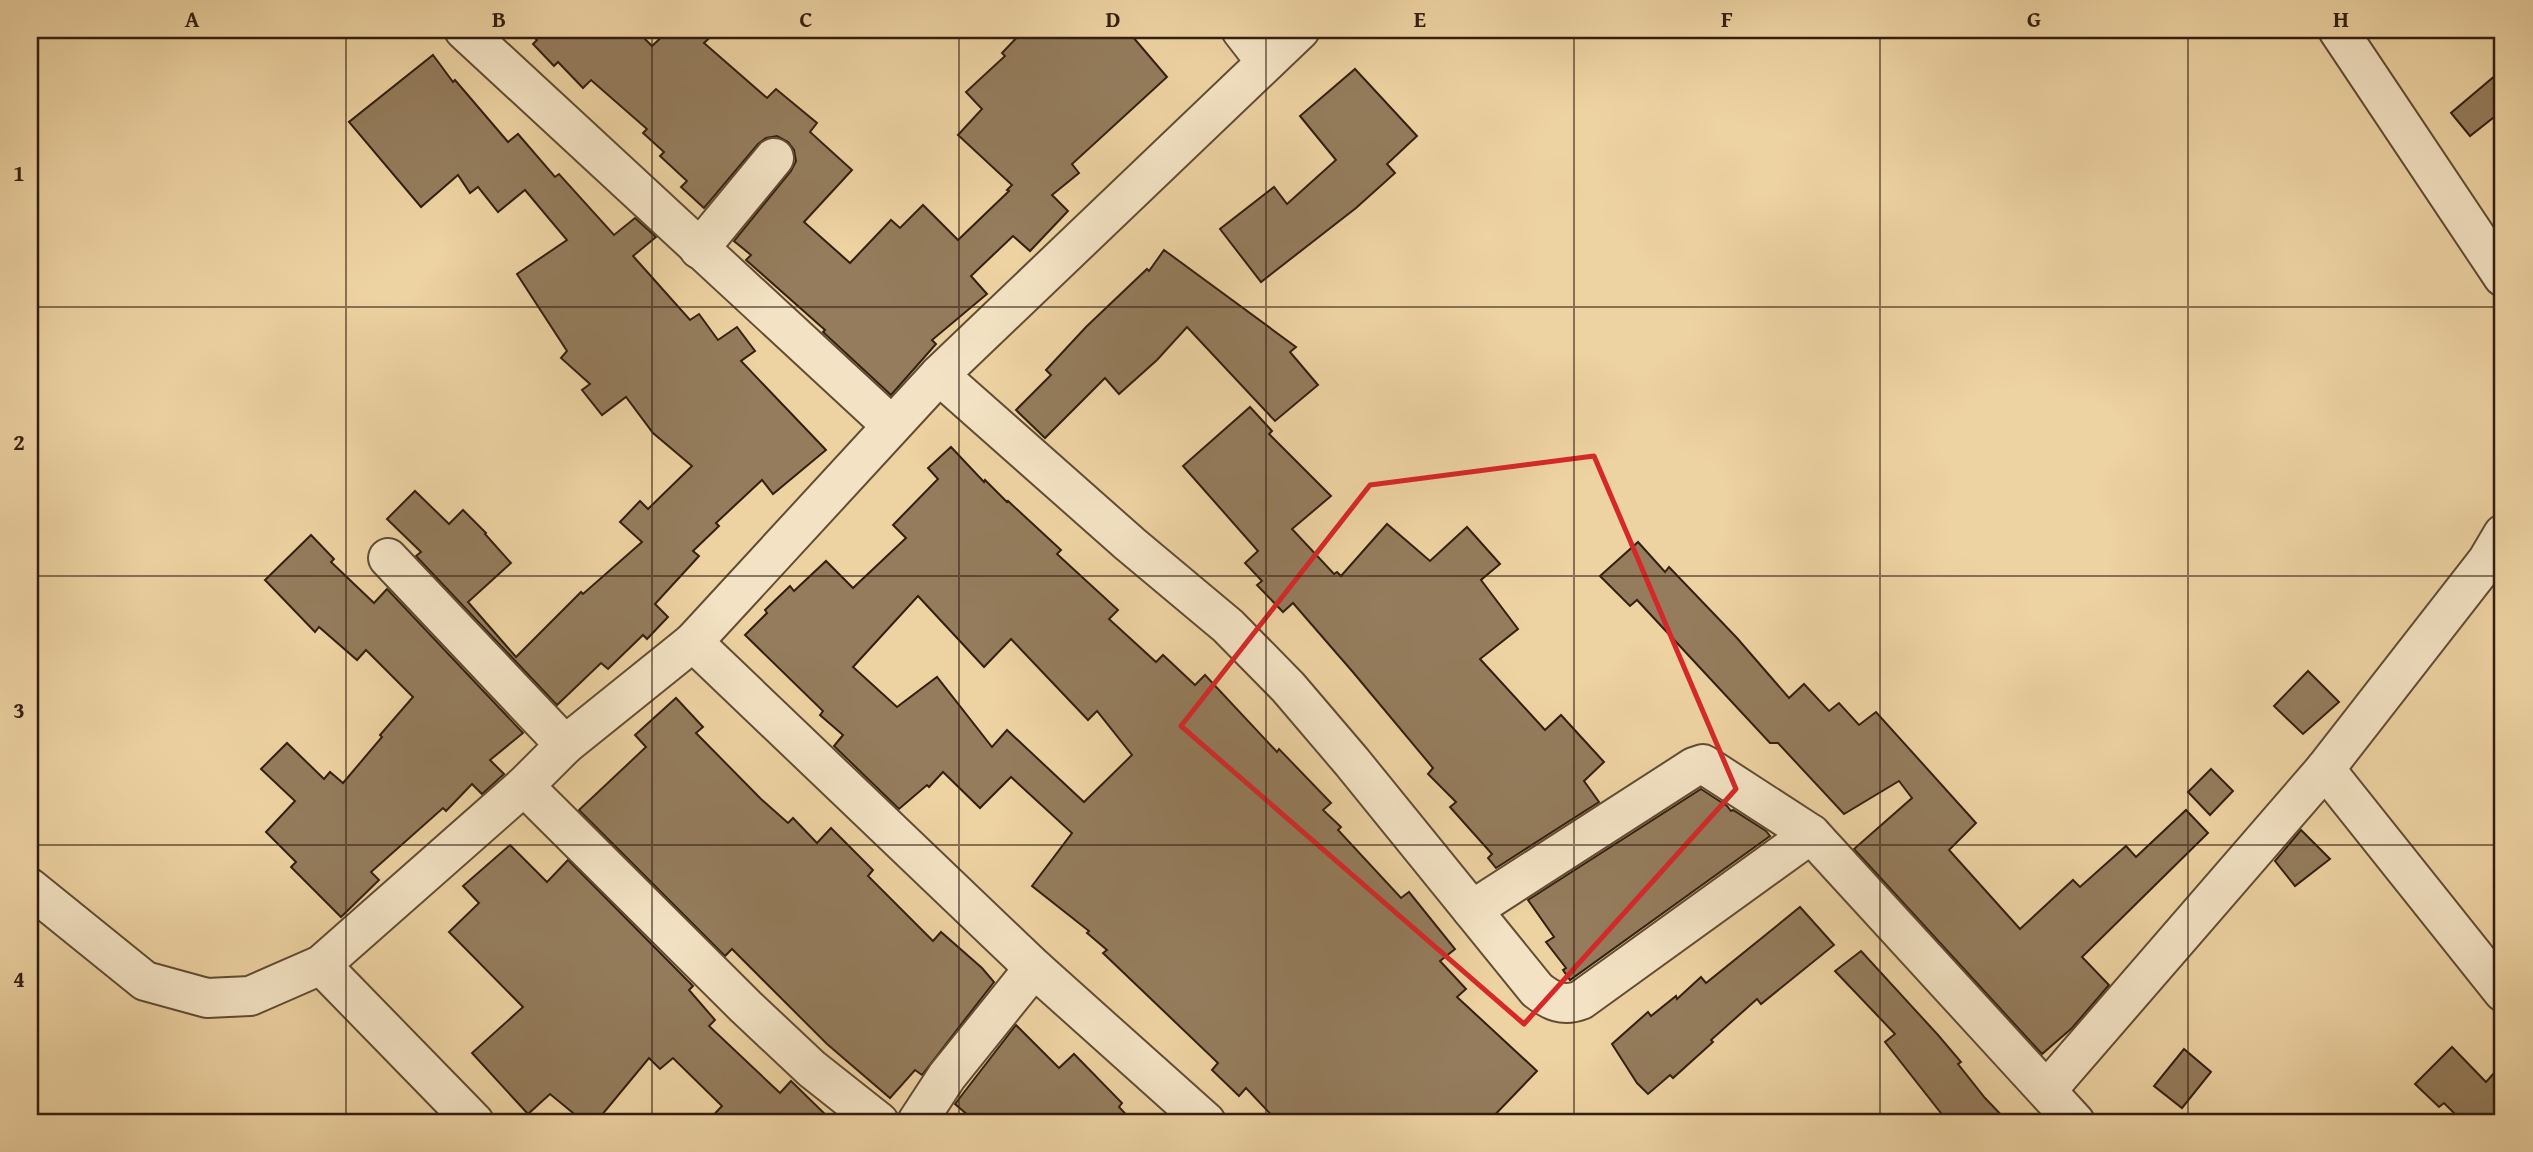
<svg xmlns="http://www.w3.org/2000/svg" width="2533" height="1152" font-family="'Gentium Book Plus',serif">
<rect width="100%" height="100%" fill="#edd2a2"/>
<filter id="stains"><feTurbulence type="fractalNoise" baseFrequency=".00286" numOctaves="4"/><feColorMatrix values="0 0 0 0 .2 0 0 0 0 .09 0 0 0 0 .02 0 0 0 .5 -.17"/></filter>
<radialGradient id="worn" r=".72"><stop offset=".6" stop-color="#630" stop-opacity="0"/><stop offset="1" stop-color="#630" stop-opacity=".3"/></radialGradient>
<g fill="#947c5c" stroke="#331f10" stroke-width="2" fill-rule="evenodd">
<path d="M527 30H636L652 46 669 30H718L704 43 767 98 776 89 817 123 810 132 852 170 804 222 850 263 891 220 900 228 923 205 958 240 1009 191 1007 190 1012 185 958 135 982 109 966 92 1005 56 1002 53 1024 30H1127L1167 77 1072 164 1079 173 1052 195 1068 211 1030 251 1013 236 971 276 987 294 932 340 936 344 891 395 823 332 825 330 746 260 751 255 734 241 791 171 796 161 794 150 788 142 777 136 766 138 758 144 704 208 681 187 687 181 660 156 664 152 643 133 647 129 591 80 583 88 558 62 554 66 533 44 537 40Z"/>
<path d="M433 55 453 82 455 80 508 142 518 134 555 177 559 174 614 235 635 218 656 237 633 256 690 320 699 314 718 340 737 327 755 351 741 361 826 450 773 494 762 480 716 523 719 526 693 551 699 556 655 604 668 617 647 639 643 635 608 669 601 663 557 705 416 556 421 552 387 519 415 491 449 524 463 510 486 533 485 534 511 563 468 602 516 657 581 592 583 594 642 542 620 522 640 501 648 509 692 466 653 433 626 397 602 415 582 390 590 384 561 358 567 351 517 274 567 240 525 190 498 212 478 187 470 193 458 175 421 207 349 122Z"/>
<path d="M1355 69 1417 136 1387 164 1395 173 1356 208 1261 282 1220 229 1274 187 1287 204 1336 160 1300 116Z"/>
<path d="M2503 69V110L2470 136 2451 113Z"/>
<path d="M1164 250 1296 347 1290 352 1318 385 1275 421 1187 327 1157 360 1119 394 1105 378 1045 438 1016 410 1051 375 1046 370 1086 327 1147 269 1149 271Z"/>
<path d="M1250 407 1272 431 1269 434 1331 496 1292 529 1334 574 1337 572 1341 576 1387 524 1430 561 1467 527 1500 564 1481 580 1518 629 1480 659 1545 730 1561 715 1604 762 1584 781 1599 802 1496 868 1488 858 1492 854 1450 807 1456 802 1428 774 1433 768 1352 671 1293 603 1283 612 1257 585 1262 581 1245 563 1258 551 1183 466Z"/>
<path d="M951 447 984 482 985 480 1007 502 1008 501 1061 550 1057 554 1118 610 1109 619 1156 662 1163 655 1195 685 1205 675 1277 752 1279 749 1331 803 1323 810 1341 827 1338 830 1401 898 1409 892 1455 949 1440 961 1466 989 1457 997 1537 1071 1488 1122H1278L1246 1088 1239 1096 1212 1070 1218 1063 1103 953 1107 950 1087 933 1089 931 1032 886 1072 833 1011 777 980 808 943 772 929 787 927 785 899 809 834 746 843 735 820 715 823 711 745 635 767 613 765 610 790 586 794 591 826 561 853 588 906 538 893 525 938 479 928 468ZM918 596 984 667 1011 639 1088 720 1097 711 1132 755 1084 802 1007 730 992 747 937 677 897 707 853 667Z"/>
<path d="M311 535 334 559 331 562 374 603 387 589 523 733 490 760 504 774 482 794 472 784 446 811 443 808 371 872 379 880 341 917 291 867 296 862 266 832 295 801 261 769 287 743 324 779 330 772 343 783 382 737 380 735 413 697 366 650 357 660 319 627 315 632 265 580Z"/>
<path d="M1638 542 1665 572 1669 567 1737 638 1789 698 1804 684 1829 711 1839 703 1859 725 1876 712 1976 823 1949 850 2020 929 2073 880 2080 887 2126 846 2136 857 2186 810 2208 833 2082 957 2109 985 2072 1028 2042 1054 1854 849 1912 798 1899 781 1844 814 1778 743H1770L1637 600 1630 606 1600 576Z"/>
<path d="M2308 671 2339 702 2303 734 2274 706Z"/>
<path d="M676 698 703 727 696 733 761 799 788 823 793 818 817 843 831 828 873 870 868 876 933 941 941 932 982 968 994 982 922 1075 915 1070 890 1098 827 1044 732 949 725 956 579 810 646 747 635 735Z"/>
<path d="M2211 769 2233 791 2210 815 2188 792Z"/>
<path d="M1701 789 1727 806 1731 811 1733 810 1766 831 1770 836 1570 980 1563 970 1566 968 1546 942 1554 937 1528 900Z"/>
<path d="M2301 830 2330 859 2295 886 2275 861Z"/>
<path d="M510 845 547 882 568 860 693 986 689 990 715 1020 709 1026 780 1093 791 1081 833 1122H707L722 1106 673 1058 660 1069 649 1058 596 1122H584L550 1094 528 1114 472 1053 523 1007 449 932 479 903 463 886Z"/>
<path d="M1800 907 1834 945 1761 1004 1757 999 1711 1040 1713 1042 1673 1078 1670 1075 1648 1094 1637 1083 1612 1044 1648 1012 1651 1016 1676 996 1677 999 1701 977 1706 983Z"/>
<path d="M1861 951 1938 1035 1961 1062 1958 1064 1985 1098 2008 1122H1948L1885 1042 1895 1034 1835 971Z"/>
<path d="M1016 1025 1059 1068 1074 1054 1122 1103 1119 1107 1133 1122H976L955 1104Z"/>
<path d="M2452 1047 2486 1082 2503 1063V1122H2463L2444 1103 2439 1107 2415 1084Z"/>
<path d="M2184 1049 2211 1072 2182 1108 2154 1086Z"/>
</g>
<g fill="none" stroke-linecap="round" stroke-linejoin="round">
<g stroke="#624c34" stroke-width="42">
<g id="street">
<path d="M464 30 891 425"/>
<path d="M1241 30 1265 61"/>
<path d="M2338 30 2503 277"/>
<path d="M699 249 774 158"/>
<path d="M939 375 1130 544 1228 626 1288 687 1352 762 1537 990C1551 1001 1563 1007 1581 1000L1811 834"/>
<path d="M388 558 565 745"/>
<path d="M693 642 1034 968 1206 1122"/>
<path d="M2325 769 2487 561 2503 534"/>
<path d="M524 786 746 1007 812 1069 879 1122"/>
<path d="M30 888 145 981 207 998 250 996 321 965 524 786 565 745 693 642 939 375 1300 30"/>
<path d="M1472 910 1694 767 1703 764 1811 834 2075 1122"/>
<path d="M321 965 474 1122"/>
<path d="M2047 1090 2325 769 2503 992"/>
<path d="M917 1122 947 1076 1034 968"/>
</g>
</g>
<use href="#street" stroke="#f3e2c3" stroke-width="38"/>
</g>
<path fill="none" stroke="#d62828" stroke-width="5" stroke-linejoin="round" d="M1594 456 1736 789 1524 1024 1181 726 1370 485Z"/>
<path fill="none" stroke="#331f10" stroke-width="2" stroke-opacity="0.55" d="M346 30V1122M652 30V1122M959 30V1122M1266 30V1122M1574 30V1122M1880 30V1122M2188 30V1122M30 307H2503M30 576H2503M30 845H2503"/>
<rect width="2533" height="1152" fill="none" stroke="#edd2a2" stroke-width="77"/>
<rect x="38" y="38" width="2456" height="1076" fill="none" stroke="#331f10" stroke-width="2.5"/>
<g font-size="23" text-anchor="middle" font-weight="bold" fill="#331f10">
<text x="192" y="27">A</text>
<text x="499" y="27">B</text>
<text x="806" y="27">C</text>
<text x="1113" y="27">D</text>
<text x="1420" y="27">E</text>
<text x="1727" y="27">F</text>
<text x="2034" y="27">G</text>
<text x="2341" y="27">H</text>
<text x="19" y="181">1</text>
<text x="19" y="450">2</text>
<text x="19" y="718">3</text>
<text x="19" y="987">4</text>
</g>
<rect width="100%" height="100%" filter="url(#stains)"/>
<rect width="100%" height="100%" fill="url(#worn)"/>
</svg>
